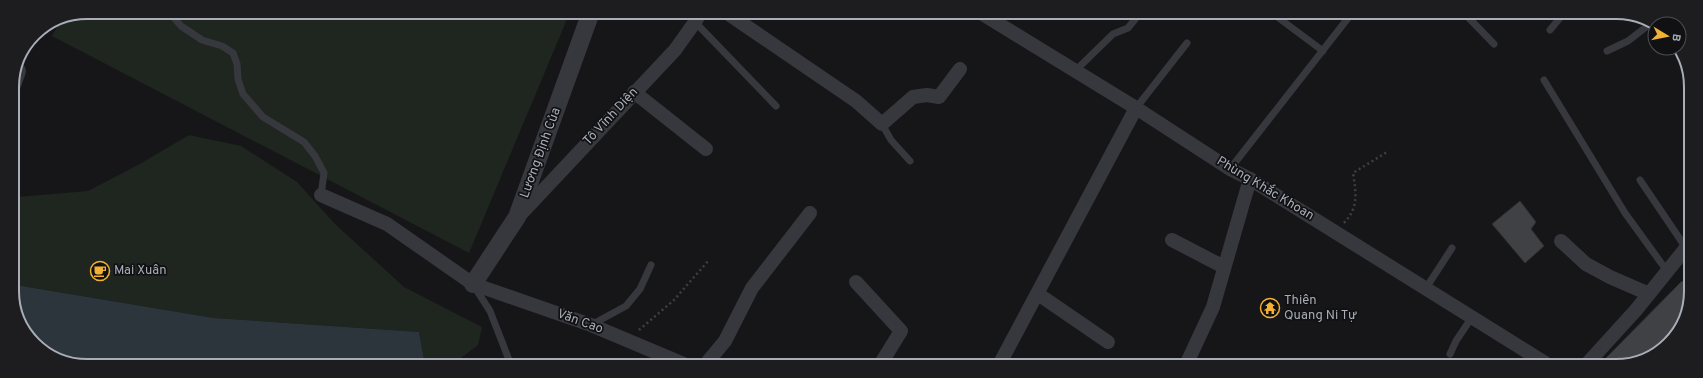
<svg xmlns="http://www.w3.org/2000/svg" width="1703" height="378" font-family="Overpass,sans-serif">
<rect width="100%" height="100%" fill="#161618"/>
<g fill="#1e261f">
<path d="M87 12H570L469 253 52 36 63 17Z"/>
<path d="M189 135 241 146 297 182 335 224 404 287 482 327 478 345 452 365H425L419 332 214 318 17 285 18 314 13 306V208L17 197 88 191 138 165Z"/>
</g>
<path fill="#2c353c" d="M16 285 214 318 419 332 425 365H73L34 344 18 314Z"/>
<g fill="#404145" stroke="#303034">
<path d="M1520 201 1536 222 1531 229 1544 246 1525 263 1492 224Z"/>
<path d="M1682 281 1690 288V305L1665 348 1621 366 1606 358Z"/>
</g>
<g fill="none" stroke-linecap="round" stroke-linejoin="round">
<g stroke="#3d3f44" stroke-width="2.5" stroke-dasharray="2 3" stroke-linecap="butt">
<path d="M1344 223C1359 207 1356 193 1353 173L1387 152"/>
<path d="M639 330 674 300 709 260"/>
</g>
<g stroke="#37383d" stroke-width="7">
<path d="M169 12 181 26 202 40 222 46 233 53 237 64 238 79 243 94 263 117 304 142 315 156 324 173 321 195"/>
<path d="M1272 13 1323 51"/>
<path d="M1464 13 1494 44"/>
<path d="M695 22 776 106"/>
<path d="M1550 30 1564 13"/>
<path d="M1607 51 1628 41 1650 24"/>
<path d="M1076 70 1113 34 1128 28 1140 13"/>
<path d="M1544 80 1625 213 1667 271"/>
<path d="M1136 108 1187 43"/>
<path d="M882 124 891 140 910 161"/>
<path d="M1230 169 1352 13"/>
<path d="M1640 180 1686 248"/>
<path d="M474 286 490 311 511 365"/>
<path d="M1426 288 1452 248"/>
<path d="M591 325 626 306 640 289 651 265"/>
<path d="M1450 354 1456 341 1472 317"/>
</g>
<g stroke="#37383d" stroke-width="14">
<path d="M727 13 856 101 882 124 913 97 927 95 939 97 960 69"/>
<path d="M981 13 1136 108 1230 169 1250 179 1550 366"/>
<path d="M634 92 706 149"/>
<path d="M321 195 387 224 473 284 591 325 686 365"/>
<path d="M520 215 675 50 695 22 700 13"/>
<path d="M1172 240 1224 267"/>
<path d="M1561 241 1586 264 1610 277 1649 294"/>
<path d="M856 282 901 331 880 365"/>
<path d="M1038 294 1108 342"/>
<path d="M705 365 725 341 752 288 810 213"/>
<path d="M999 365 1136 108"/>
<path d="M1186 365 1213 307 1250 179"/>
<path d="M1585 366 1636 310 1690 243"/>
</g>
<g stroke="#37383d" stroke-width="18">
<path d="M12 85 17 71"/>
<path d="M473 284 517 217 591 12"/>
</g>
</g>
<defs>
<g id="cafe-ring" transform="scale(1)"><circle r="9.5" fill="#111113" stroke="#f2b134" stroke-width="1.5"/><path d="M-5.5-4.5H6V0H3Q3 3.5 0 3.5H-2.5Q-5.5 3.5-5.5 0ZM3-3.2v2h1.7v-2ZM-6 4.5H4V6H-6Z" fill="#f2b134"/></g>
<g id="temple-ring" transform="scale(1)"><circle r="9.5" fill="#111113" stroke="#f2b134" stroke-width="1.5"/><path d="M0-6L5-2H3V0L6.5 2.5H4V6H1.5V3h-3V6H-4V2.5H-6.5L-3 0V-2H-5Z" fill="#f2b134"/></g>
</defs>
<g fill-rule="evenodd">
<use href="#cafe-ring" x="100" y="271"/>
<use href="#temple-ring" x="1270" y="308"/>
</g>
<g text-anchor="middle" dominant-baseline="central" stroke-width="3.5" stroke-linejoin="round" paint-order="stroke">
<g font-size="13" fill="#a8adb8" stroke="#111113">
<text transform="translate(611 117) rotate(-47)">Tô Vĩnh Diện</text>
<text transform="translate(541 153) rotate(-70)">Lương Định Của</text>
<text transform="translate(1265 189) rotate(31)">Phùng Khắc Khoan</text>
<text transform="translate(580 322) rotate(20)">Văn Cao</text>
</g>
<g font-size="13" fill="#a8adb8" stroke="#111113" text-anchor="start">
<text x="114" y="271">Mai Xuân</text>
<text x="1284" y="301">Thiên<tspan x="1284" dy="15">Quang Ni Tự</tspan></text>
</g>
</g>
<path d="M0 0H1703V378H0ZM87 19H1616A68 68 0 0 1 1684 87V291A68 68 0 0 1 1616 359H87A68 68 0 0 1 19 291V87A68 68 0 0 1 87 19Z" fill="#1d1d20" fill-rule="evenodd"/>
<path fill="none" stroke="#a8adb8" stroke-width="2" d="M87 19H1616A68 68 0 0 1 1684 87V291A68 68 0 0 1 1616 359H87A68 68 0 0 1 19 291V87A68 68 0 0 1 87 19Z"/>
<g transform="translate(1667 36) rotate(100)"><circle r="19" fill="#111113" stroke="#4d4f55"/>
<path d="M0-3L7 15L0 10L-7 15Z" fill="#f2b134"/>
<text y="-6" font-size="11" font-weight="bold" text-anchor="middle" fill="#a8adb8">B</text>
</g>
</svg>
